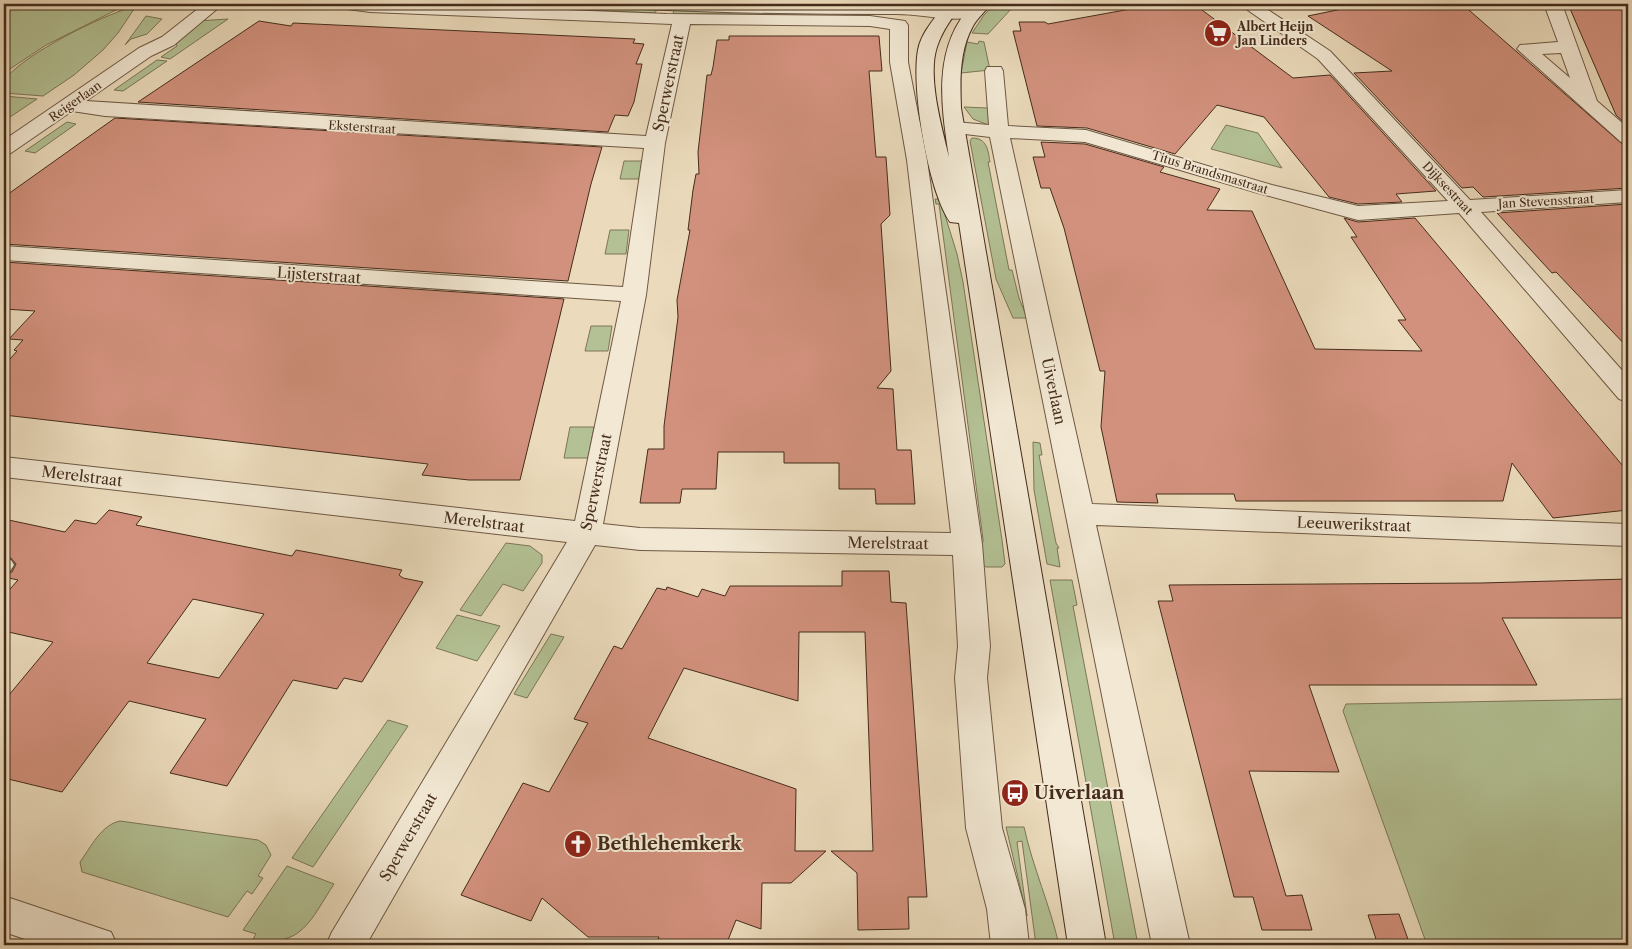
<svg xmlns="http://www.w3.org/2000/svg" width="1632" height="949" font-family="'Libre Caslon Text',serif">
<rect width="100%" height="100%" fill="#ebdbbc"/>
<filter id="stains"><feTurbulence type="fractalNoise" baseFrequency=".004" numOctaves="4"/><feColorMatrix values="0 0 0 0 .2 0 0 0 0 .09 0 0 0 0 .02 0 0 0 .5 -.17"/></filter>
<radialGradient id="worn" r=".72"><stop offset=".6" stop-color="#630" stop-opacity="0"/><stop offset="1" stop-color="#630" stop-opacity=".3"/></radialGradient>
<g fill="#b3c194" stroke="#7c7658">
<path d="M4 4H128L46 45 4 73Z"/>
<path d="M430 4H527L657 9 655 13Z"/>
<path d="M995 4H1003L1012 8 988 34 972 33 984 15Z"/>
<path d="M132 7 134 9 118 33 103 50 74 75 43 96 4 93 5 79C26 53 99 17 132 7Z"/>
<path d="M674 10 867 12V14H673Z"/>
<path d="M146 16 162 19 147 34 131 39 125 45Z"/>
<path d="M228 19 170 59 161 57 177 46 175 40 198 21Z"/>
<path d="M979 41 984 42 990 70 961 73 967 42 978 44Z"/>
<path d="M157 60 167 61 123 91 114 90Z"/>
<path d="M4 96 37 99 4 121Z"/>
<path d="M964 107 988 108 991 126 973 119Z"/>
<path d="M67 122 76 124 35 153 25 151Z"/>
<path d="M1226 125 1258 133 1282 168 1211 149Z"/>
<path d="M972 138C987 138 988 150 990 162H988L1009 270H1012L1019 298 1027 318H1013L996 279 970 141Z"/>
<path d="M624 161H642L639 179H620Z"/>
<path d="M935 199H940L957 254 963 282 1002 540 1005 564 1002 567H986L982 564 979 542H983V539L939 204H936Z"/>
<path d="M610 230H629L626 254H605Z"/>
<path d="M591 326H612L608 351H585Z"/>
<path d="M570 427H594L588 458H564Z"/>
<path d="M1033 442 1040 443 1042 455H1039L1056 543 1059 548H1057L1060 567 1047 564 1034 490Z"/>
<path d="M506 543 530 546 542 555V563L523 591 503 584 481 616 460 610Z"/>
<path d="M1050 580H1072L1077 605 1073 606 1138 945H1115Z"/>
<path d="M457 615 500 626 477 661 436 648Z"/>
<path d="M551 634 564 637 527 698 514 694Z"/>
<path d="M1628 699V945H1427L1343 711 1346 704Z"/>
<path d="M388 720 408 726 313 867 292 858Z"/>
<path d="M120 821 258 840 266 845 271 855 258 876 263 878 252 894 247 891 228 917 82 872 80 862C91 847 101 825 120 821Z"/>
<path d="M1006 827H1024C1033 868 1050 905 1059 945H1036L1022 841 1017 842 1027 916Z"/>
<path d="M287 866 334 884C311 919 302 949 253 939L256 934 243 930Z"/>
</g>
<g fill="#d2917d" stroke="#452c1b" fill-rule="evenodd">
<path d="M1158 4H1194L1293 78 1330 75 1436 191 1396 194 1402 202 1358 204 1329 197 1264 117 1217 105 1175 154 1087 128 1037 126 1013 31H1021L1019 22H1045L1048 24Z"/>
<path d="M1366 4H1462L1628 149V188L1483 197 1473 187 1462 188 1354 73 1392 71 1308 16Z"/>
<path d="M1568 4H1628V126L1616 115Z"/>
<path d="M259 21 291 26 293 23 635 39 633 43 644 44 636 64H642L634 102 628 116 615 115 608 132 138 102Z"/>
<path d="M729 36H879L882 71H869L876 157H886L890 215 881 224 891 371 877 388 893 389 897 450H911L915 504H876L875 489H839V463H784V452H718L716 489H682L680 503H640L648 449H664V426L678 317 677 300 690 230H688L693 190 696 174H699L698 152 707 75H711L713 67 717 40H729Z"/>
<path d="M115 118 602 147 591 184 568 281 4 244V197Z"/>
<path d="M1041 142 1085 144 1164 167 1160 172 1220 189 1207 210 1252 211 1315 349 1422 351 1398 320H1406L1351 237H1357L1344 218 1358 222 1415 218 1628 472V510L1553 518 1512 463 1503 501H1236L1234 494H1156L1158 503 1117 502 1101 427 1105 371H1100L1064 228 1050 188H1041L1033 157H1045Z"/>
<path d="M1628 204V348L1556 272 1552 273 1497 213Z"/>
<path d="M4 262 564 299 520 480H469L422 475 428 464 4 415V366L17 351 14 350 23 340 9 339 35 311 4 309Z"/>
<path d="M109 510 142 517 136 525 292 556 296 550 402 570 399 575 403 578 423 582 362 682 344 678 337 689 293 680 227 786 170 773 206 719 129 701 62 792 4 778V701L53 642 4 631V596L18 580 4 577V575L12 572 16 564 11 558 4 557V519L65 532 75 520 96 524ZM193 599 264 614 219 678 147 663Z"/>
<path d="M842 571H889L891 602 906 603 927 897H908L909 929 858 930 857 873 831 851H873L865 632H799L798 701 684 668 648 738 796 789 795 851H826L791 883H762L761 929 736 920 726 945H655L659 937H588L542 898 531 921 461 895 523 783 549 792 588 723 574 719 614 646 622 649 657 588 666 590 667 587 698 597 702 589 725 596 730 586H842Z"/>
<path d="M1628 579V618H1502L1537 685H1309L1339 772 1249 771 1286 896 1302 895 1312 930H1262L1253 897H1234L1158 601H1173L1169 585 1481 583Z"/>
<path d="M1399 914 1410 945H1378L1368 915Z"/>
</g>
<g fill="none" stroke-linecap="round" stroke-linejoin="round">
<g stroke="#6e5843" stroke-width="3">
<path id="service" d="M4 559 11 560 14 565 10 571 4 573Z"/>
</g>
<g stroke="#6e5843" stroke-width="2">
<g id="minor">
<path d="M204 4H223L174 45 151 56 86 101 646 136 672 24 370 12 340 8 337 4H417L667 14 870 16 905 21 908 25V62L927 160 982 544 990 646 987 678 1002 828 1025 909 1029 945H991L987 909 966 828 955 678 958 646 953 555 640 550 595 545 366 945H326L332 932 567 542 4 477V457L575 521 621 301 4 260V246L623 287 644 148 105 116 72 111 11 153 4 155V140L139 48 162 37ZM690 24 870 26 890 29V62L907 160 951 533 640 528 603 524 646 295 665 143Z"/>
<path d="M1239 4H1259L1330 51 1470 200 1628 190V202L1481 212 1628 377V402L1619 399 1459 213 1358 220 1258 193 1085 142 1010 138 1092 504 1628 524V546L1096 525 1190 945H1152L990 137 948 132 945 128 948 124 955 122 989 125 985 71 987 67H1001L1003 71 1008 126 1086 130 1272 185 1358 206 1448 201 1318 59Z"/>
<path d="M1544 4H1562L1597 101 1628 128V144L1621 142 1517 49 1520 45 1558 42ZM1561 53 1570 78 1542 54Z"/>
<path d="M4 896 111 932 117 945H43L4 932Z"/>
</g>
</g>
<g stroke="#6e5843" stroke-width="2">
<path id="tertiary" d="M636 4H905L945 9 979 8 982 12 979 16C951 23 924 14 896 14 812 14 728 13 644 9L638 8Z"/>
</g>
<g stroke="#452c1b" stroke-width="2">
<path id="secondary" d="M945 4H962C952 18 942 31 937 47 927 76 942 128 949 157 941 105 932 46 973 4H991C985 12 978 17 973 26 959 51 960 81 961 108L1106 945H1068L959 223 950 222C928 190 911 88 918 50 921 33 935 18 945 4Z"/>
</g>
<use href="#service" fill="#f2e8d3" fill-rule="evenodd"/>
<use href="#minor" fill="#f2e8d3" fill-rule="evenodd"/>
<use href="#tertiary" fill="#f2e8d3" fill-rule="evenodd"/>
<use href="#secondary" fill="#f2e8d3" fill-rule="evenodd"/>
</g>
<defs>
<g id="supermarket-disc" transform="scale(1.4375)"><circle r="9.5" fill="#8f2418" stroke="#f2e8d3"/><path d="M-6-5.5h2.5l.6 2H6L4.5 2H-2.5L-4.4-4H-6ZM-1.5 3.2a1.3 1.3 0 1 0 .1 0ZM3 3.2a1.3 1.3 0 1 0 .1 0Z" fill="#fff"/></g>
<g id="bus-disc" transform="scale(1.4375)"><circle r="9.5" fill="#8f2418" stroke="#f2e8d3"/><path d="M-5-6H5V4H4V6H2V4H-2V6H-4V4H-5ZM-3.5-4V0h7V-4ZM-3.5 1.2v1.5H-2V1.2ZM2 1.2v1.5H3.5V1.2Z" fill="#fff"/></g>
<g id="church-disc" transform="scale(1.4375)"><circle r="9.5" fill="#8f2418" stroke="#f2e8d3"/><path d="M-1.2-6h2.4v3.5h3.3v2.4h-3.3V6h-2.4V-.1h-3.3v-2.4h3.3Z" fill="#fff"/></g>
</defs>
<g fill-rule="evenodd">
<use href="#supermarket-disc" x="1218" y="33"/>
<use href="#bus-disc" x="1015" y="793"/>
<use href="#church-disc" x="578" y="844"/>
</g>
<g text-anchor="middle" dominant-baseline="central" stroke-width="4" stroke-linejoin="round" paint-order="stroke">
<g font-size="12" font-weight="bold" fill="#452c1b" stroke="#f2e8d3" text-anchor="start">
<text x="1237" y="26">Albert Heijn<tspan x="1237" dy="14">Jan Linders</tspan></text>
</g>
<g font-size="12" fill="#452c1b" stroke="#f2e8d3">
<text transform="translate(75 101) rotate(-35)">Reigerlaan</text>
<text transform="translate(362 127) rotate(4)">Eksterstraat</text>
<text transform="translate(1210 172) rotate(17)">Titus Brandsmastraat</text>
<text transform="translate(1448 188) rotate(47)">Dijksestraat</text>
<text transform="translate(1546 201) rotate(-3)">Jan Stevensstraat</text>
</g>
<g font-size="15" fill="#452c1b" stroke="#f2e8d3">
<text transform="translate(668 83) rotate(-78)">Sperwerstraat</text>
<text transform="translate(319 275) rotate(4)">Lijsterstraat</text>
<text transform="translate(1054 391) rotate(78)">Uiverlaan</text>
<text transform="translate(82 476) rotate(7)">Merelstraat</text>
<text transform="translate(596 482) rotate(-78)">Sperwerstraat</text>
<text transform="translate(484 522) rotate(7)">Merelstraat</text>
<text transform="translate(1354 524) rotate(2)">Leeuwerikstraat</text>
<text transform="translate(888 543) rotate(1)">Merelstraat</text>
<text transform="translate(408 837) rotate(-60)">Sperwerstraat</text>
</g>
<g font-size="18" font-weight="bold" fill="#452c1b" stroke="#f2e8d3" text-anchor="start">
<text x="1034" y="793">Uiverlaan</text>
<text x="597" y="844">Bethlehemkerk</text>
</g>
</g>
<rect width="1632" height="949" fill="none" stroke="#ebdbbc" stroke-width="20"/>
<rect x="5" y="5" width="1622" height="939" fill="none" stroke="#452c1b" stroke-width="2.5"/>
<rect x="10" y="10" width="1612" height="929" fill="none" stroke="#452c1b"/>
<rect width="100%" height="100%" filter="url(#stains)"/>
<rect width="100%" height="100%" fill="url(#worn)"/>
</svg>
